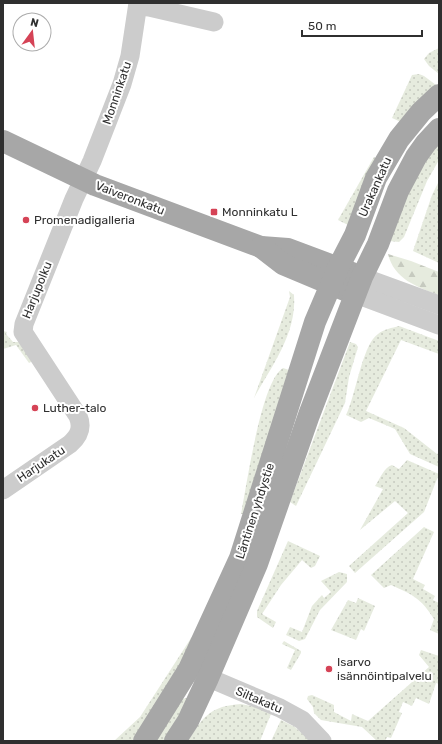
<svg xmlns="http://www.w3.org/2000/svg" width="442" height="744" font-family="Rubik,sans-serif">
<defs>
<pattern id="grass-dots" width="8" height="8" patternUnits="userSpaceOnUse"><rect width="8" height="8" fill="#e6ebde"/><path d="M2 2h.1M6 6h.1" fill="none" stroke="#c6cabf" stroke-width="1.8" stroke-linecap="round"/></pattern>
<pattern id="forest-firs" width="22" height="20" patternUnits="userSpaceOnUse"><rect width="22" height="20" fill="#e6ebde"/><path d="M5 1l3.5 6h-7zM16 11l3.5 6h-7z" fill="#c6cabf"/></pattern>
</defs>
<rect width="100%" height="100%" fill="#fff"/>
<g fill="url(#grass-dots)">
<path d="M439 48V74L429 66 424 59 429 53Z"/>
<path d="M419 74 424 76 436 85 401 122 392 118 412 75Z"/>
<path d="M439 143V160L427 181 404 237 399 242 389 241C401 205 416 173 439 143Z"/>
<path d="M374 157 377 159 350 226 338 220Z"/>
<path d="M439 181V263L413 251 432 195Z"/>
<path d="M289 291 294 295C297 334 271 367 254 398L290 297Z"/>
<path d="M399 326 439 341V354L401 340 366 411 404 428 437 454 439 453V467L410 454 395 429 369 418 361 422 346 415C356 395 362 345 378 334 384 329 392 328 399 326Z"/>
<path d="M3 331 7 332 6 334 13 342H20L33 361 29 363 16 345 3 349Z"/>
<path d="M350 342 356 344 358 347 349 377 345 403 296 506 290 502Z"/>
<path d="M283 368 289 370 246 514H241C247 485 261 381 283 368Z"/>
<path d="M407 460 439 474 424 512 355 573 349 566 408 513 395 501 360 530 383 489 375 486C380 479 384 467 392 465L399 469Z"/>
<path d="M424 527 434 532 413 579 425 585 423 589 435 596 433 600 439 603V634L430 630 434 619C421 598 413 595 391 585L384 588 371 575Z"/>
<path d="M288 541 320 556 315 566 311 568 302 560 281 585 262 614 276 622 273 628 257 617V611Z"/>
<path d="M339 572 347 574V582L320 610 305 639 299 641 286 635 290 627 302 632 312 606 322 595 324 598 331 592 321 581Z"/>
<path d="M358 598 375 606 364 631 361 629 356 640 331 630 348 600 356 603Z"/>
<path d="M193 635 186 656 132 741H114L140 717Z"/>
<path d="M284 641 301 651V653L291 670 287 668 295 650 282 644Z"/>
<path d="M421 650 439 656V684L436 683 429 704 416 698 412 706 403 702 399 712 402 713 391 738 387 737 385 741H377L362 727 321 720 314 713 313 707 307 699 308 696 312 695 334 705V712L351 721 352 714 368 721 429 667 419 655Z"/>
<path d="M186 698H190L167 741H151L180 700Z"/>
<path d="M241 704 256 707 271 714 260 741H188C203 716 211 706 241 704Z"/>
<path d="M281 720 295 727 310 741H271Z"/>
</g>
<path fill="url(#forest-firs)" d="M388 254 411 261 439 272V295C417 287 394 279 388 254Z"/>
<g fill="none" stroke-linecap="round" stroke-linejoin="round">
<g stroke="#ccc" stroke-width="19">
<path d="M138 6 149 7 214 22"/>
<path d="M362 277 439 305"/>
<path d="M356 294 439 325"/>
<path d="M3 490 70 444C79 436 83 428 78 416L23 332 24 324 74 199 92 161 122 84 130 56 138 3"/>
<path d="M195 672 280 708 302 720 322 741"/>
</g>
<g stroke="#a7a7a7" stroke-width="22">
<path d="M3 141 95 185 261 247 288 249 352 273"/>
<path d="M261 247 283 264 345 290"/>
<path d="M144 741 189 669 240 558 315 322 338 268 355 235 376 178 399 139 421 112 439 95"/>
<path d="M175 741 188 721 208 678 257 564 309 415 362 277 378 244 398 191 416 157 426 143 439 129"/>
</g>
</g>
<g fill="#d54356" stroke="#fff" stroke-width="1.5">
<rect x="210" y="208" width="8" height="8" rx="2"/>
<circle cx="26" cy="220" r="4"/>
<circle cx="35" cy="408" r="4"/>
<circle cx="329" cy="669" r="4"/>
</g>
<g text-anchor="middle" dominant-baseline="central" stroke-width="4" stroke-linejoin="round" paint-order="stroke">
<g font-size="12" fill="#2f2f2f" stroke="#fff">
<text transform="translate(117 93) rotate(-71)">Monninkatu</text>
<text transform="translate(375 187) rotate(-66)">Urakankatu</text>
<text transform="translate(130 198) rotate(21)">Vaiveronkatu</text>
<text transform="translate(37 290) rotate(-68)">Harjupolku</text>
<text transform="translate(41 464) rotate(-34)">Harjukatu</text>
<text transform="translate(255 511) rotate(-72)">Läntinen yhdystie</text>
<text transform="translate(259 700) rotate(23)">Siltakatu</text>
</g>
<g font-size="12" fill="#2f2f2f" stroke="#fff" text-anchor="start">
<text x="222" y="212">Monninkatu L</text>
<text x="34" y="220">Promenadigalleria</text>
<text x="43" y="408">Luther-talo</text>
<text x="337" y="662">Isarvo<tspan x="337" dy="14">isännöintipalvelu</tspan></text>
</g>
</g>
<rect width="442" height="744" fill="none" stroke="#2f2f2f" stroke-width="8"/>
<g transform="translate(32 32) rotate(15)"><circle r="19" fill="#ffffff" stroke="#acacac"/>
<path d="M0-3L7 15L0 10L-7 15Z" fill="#d54356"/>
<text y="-6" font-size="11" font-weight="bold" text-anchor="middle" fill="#2f2f2f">N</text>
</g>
<path d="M302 30v6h120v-6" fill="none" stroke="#2f2f2f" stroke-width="2"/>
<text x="308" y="30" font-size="12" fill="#2f2f2f" stroke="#ffffff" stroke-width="3" paint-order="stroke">50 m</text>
</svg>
